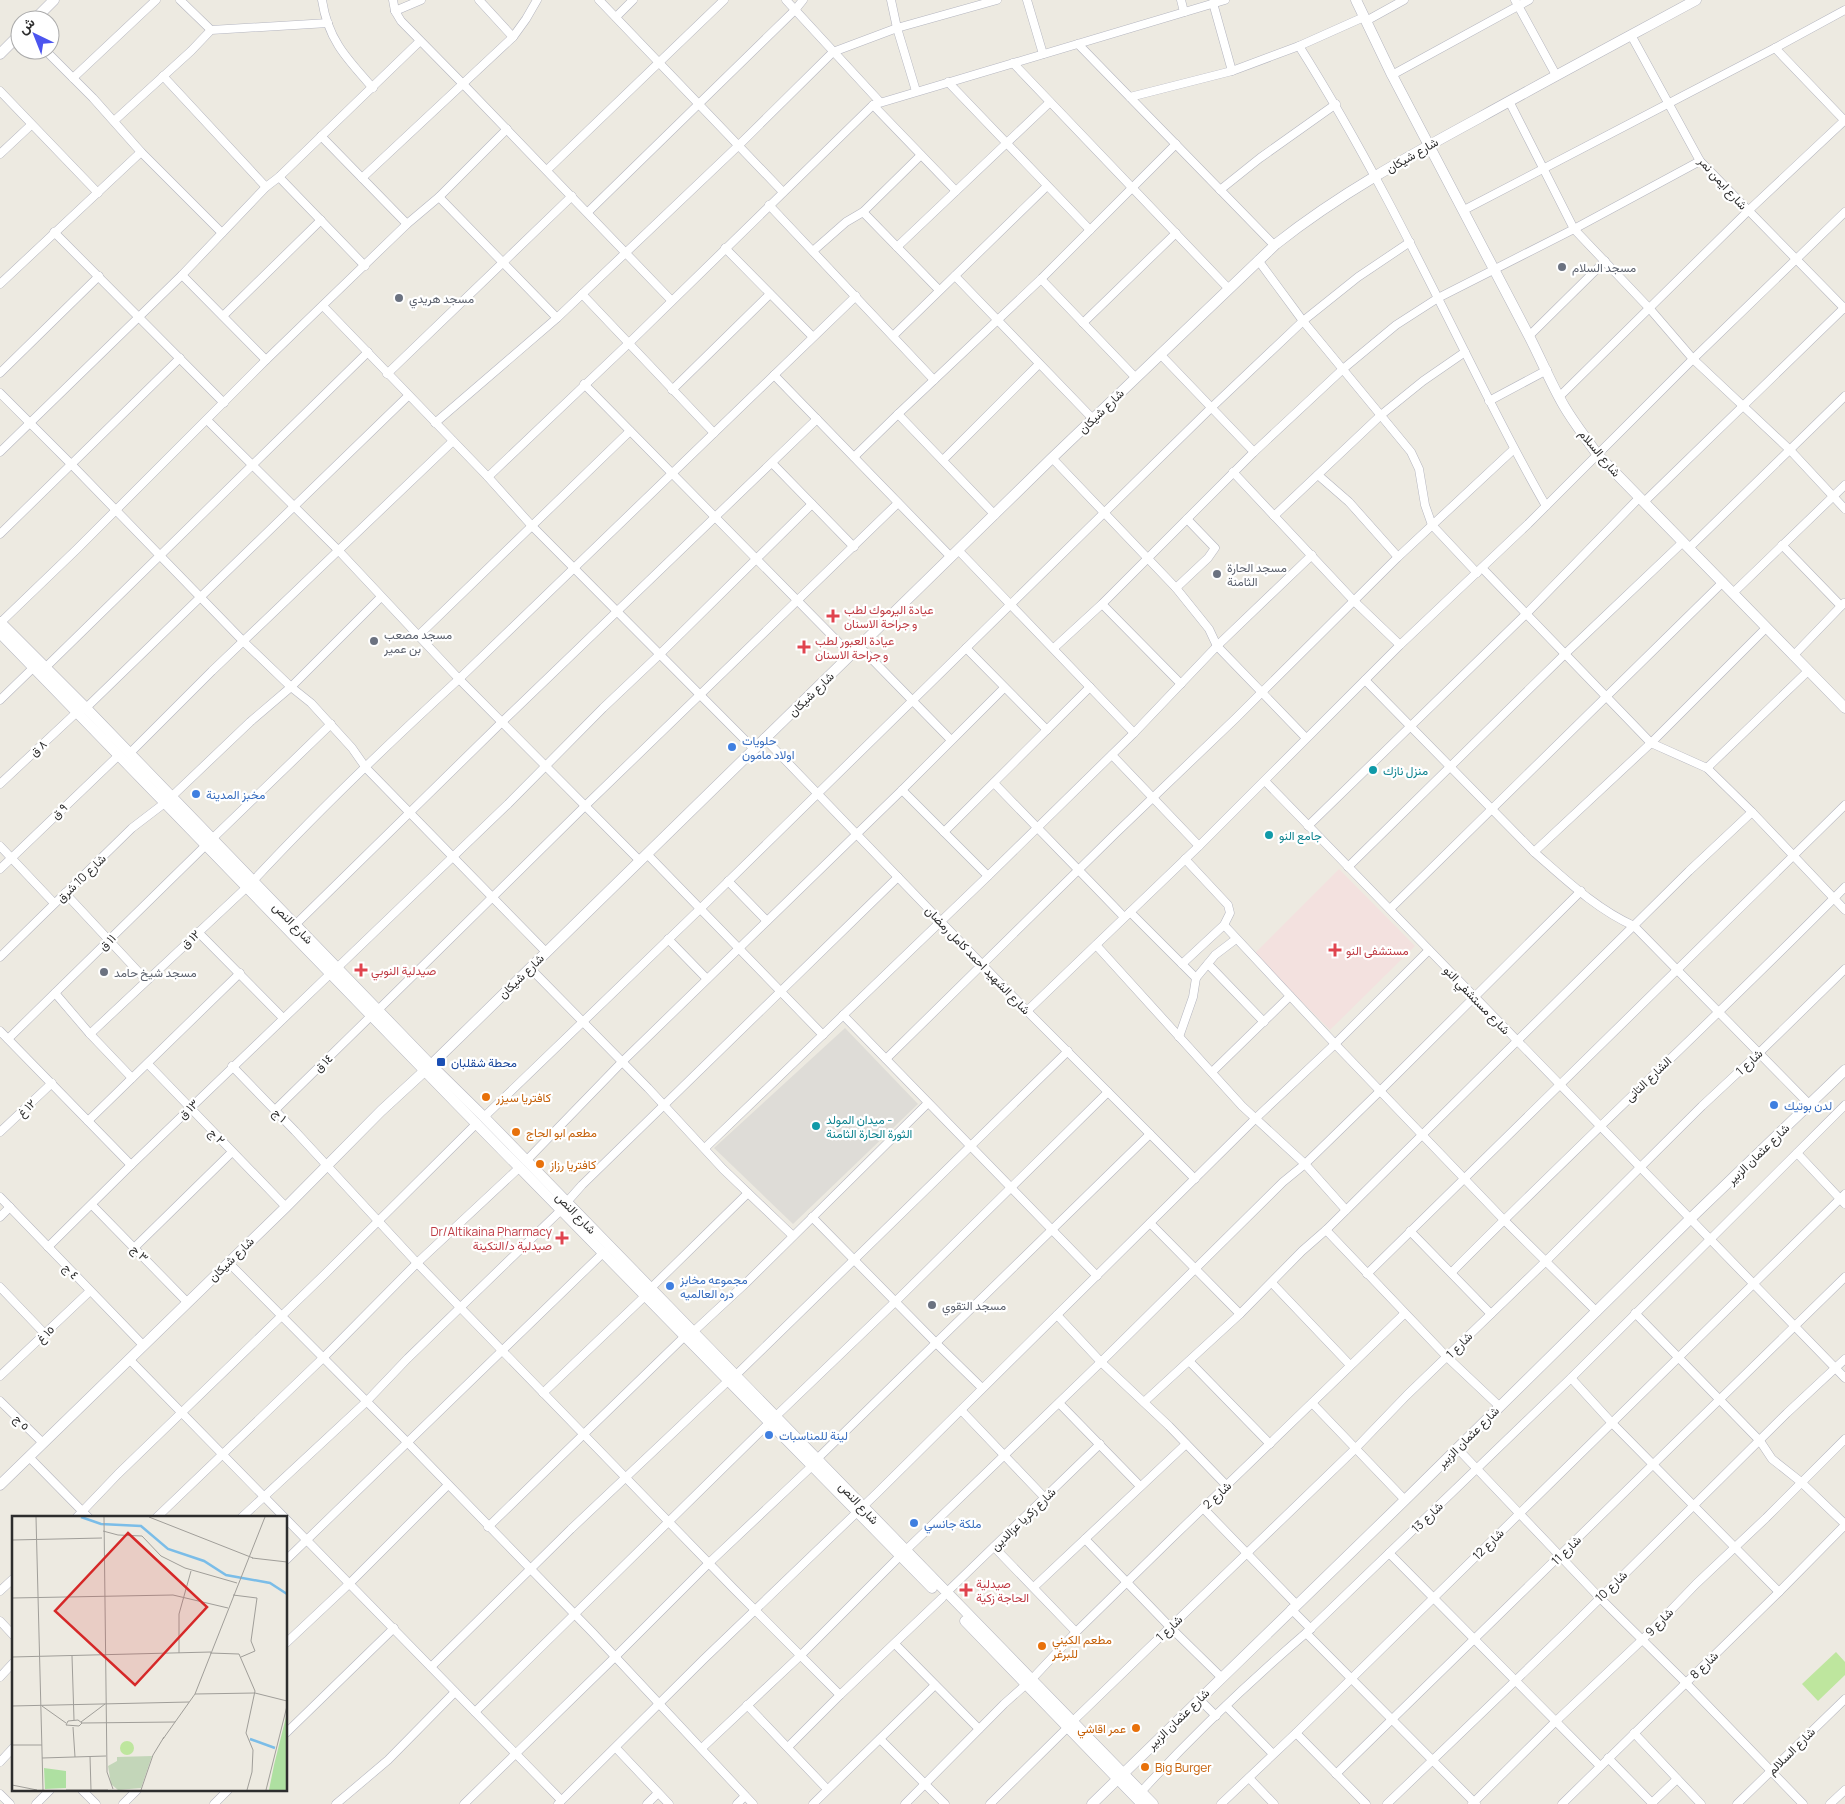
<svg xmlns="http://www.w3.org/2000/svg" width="1845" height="1804" font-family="Manrope,Vazirmatn,sans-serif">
<rect width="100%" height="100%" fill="#edeae1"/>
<path fill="#f3e1df" d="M1339 869 1415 946 1330 1030 1254 954Z"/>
<path fill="#bee69e" d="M1836 1652 1845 1662V1675L1818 1701 1802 1684Z"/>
<path fill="#dedcd7" d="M845 1028 918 1104 793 1224 714 1148Z"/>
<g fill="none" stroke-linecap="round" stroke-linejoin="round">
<g stroke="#b4b5bf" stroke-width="9">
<g id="street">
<path d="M180 0 211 30"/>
<path d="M322 0C328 40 347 59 373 88"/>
<path d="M393 0 395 11 401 21 463 84 671 300"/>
<path d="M479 0 513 37"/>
<path d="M599 0 783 192"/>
<path d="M786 0 880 102"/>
<path d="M891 0 897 28 916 91"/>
<path d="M1027 0 1043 54"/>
<path d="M1181 0 1184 12"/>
<path d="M1515 0 1556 75"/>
<path d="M1213 3 1232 71"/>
<path d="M395 11 421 0"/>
<path d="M616 17 633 0"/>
<path d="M1366 21 1404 0"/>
<path d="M1631 35 1700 161 1845 309"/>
<path d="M1078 44 1274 245"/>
<path d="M1299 46C1361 144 1413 248 1465 352 1491 404 1517 456 1546 506"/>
<path d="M1775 48 1845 121"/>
<path d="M45 50 93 98 141 152 222 233"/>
<path d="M1013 63 1228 288"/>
<path d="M1392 75 1529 0"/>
<path d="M163 76 266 187"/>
<path d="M73 78 156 0"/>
<path d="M948 82 1090 230"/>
<path d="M0 91 98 193"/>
<path d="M1130 97 1232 71 1299 46 1364 17"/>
<path d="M1509 101 1574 229 1650 309 1693 359 1790 450 1845 509"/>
<path d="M873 105 956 191"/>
<path d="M114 121 191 51 211 30 328 23"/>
<path d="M321 136 407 224"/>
<path d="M0 154 31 125"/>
<path d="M547 170 724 0"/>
<path d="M279 177 365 266"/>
<path d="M362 178 513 37 526 19 537 0"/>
<path d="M1220 190 1260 158 1336 104"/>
<path d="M439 197 557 318"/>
<path d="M769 205 934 380"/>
<path d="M1464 210 1775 48 1845 10"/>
<path d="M588 212 795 10 803 0"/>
<path d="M863 212 921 155"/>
<path d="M54 232 224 403"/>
<path d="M897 247 1050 102"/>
<path d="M725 248 813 337"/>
<path d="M813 251 846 222 863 212 939 290"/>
<path d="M1258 260 1303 321 1411 452 1419 469 1425 505 1432 525 1477 573"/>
<path d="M182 275 266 360"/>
<path d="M955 276 1093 419"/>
<path d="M1041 279 1135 377"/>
<path d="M0 284 141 152"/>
<path d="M582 294 714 433"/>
<path d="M323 306 488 477 532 526 754 749"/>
<path d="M223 316 321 220"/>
<path d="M1083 323 1176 233"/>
<path d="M893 336 1047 186"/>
<path d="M1529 336 1605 261"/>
<path d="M1160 354 1254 452"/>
<path d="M0 373 99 276"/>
<path d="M387 374 572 196"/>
<path d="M774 375 951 557"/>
<path d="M584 384 851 655"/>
<path d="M672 390 770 294"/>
<path d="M0 393 71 464 244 642 291 687 311 703 352 748 366 768 546 952"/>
<path d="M1559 397 1748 211 1845 120"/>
<path d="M1489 401 1547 370"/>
<path d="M898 414 995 515"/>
<path d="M207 420 338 550 459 679 640 861"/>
<path d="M435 423 557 318 739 145 833 52 897 28 997 0"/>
<path d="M0 452 182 275 266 187 279 177 420 41"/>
<path d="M854 457 898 414 1041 279 1176 144"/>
<path d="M1052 458 1176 588 1209 629 1217 646 1306 738"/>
<path d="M943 460 1039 364"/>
<path d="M772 463 854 547"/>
<path d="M1233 472 1354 601 1400 645"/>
<path d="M1318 475 1349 502 1398 557"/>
<path d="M488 477 628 344 873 105 1225 0"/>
<path d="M1644 502 1845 307"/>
<path d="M1274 516 1381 415 1423 381 1465 352"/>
<path d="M0 534 180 358"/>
<path d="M1782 545 1841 606"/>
<path d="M1689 548 1845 396"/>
<path d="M958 550 1134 733"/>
<path d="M1482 568 1651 743 1707 768 1752 812 1845 910"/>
<path d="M1176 588 1208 558 1215 548 1187 519"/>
<path d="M1733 593 1845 485"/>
<path d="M1102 604 1181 684"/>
<path d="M0 623 77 549 266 360 407 224 439 197 507 129"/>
<path d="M418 636 630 431"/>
<path d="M860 647 951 740"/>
<path d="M966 648 1047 730"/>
<path d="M1054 648 1102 604 1254 452 1343 369 1396 325 1438 298 1574 229 1700 161"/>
<path d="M1793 656 1844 603"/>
<path d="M46 667 368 352"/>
<path d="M1365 680 1534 852C1565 879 1596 909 1634 926L1810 1105"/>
<path d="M0 700 34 667"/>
<path d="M764 738 1027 1011 1195 1179"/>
<path d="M130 753 212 671 453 441"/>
<path d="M1112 755 1199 846"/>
<path d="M1707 768 1808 671"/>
<path d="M1265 781 1845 1378"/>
<path d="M994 783C1037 828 1081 872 1124 917"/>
<path d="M0 784 77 712 86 708 408 396"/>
<path d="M902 790 988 876"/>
<path d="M1308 826 1527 613 1639 498"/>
<path d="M944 832 1090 687"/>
<path d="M212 839 331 724"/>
<path d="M0 846 54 903"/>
<path d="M1534 852 1651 743 1766 628"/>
<path d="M647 854 823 1035"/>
<path d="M1348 867 1566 653 1683 542"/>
<path d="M0 869 119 755"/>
<path d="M253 881C318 811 388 744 459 679L856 296"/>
<path d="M728 881 767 921"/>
<path d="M65 893 146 980"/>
<path d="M1390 909 1723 582"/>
<path d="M1130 912 1196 978"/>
<path d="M295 925 502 722 817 419"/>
<path d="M1224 925 1335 1044 1504 1220 1597 1312"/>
<path d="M198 932 283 1018"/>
<path d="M668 939 707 979"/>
<path d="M1096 945 1242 1106 1305 1164 1346 1210"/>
<path d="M0 957 132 828 166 802 250 722 291 687 381 597"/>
<path d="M1182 964 1224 925 1230 913 1228 905 1185 859"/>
<path d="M1208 964 1264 1022"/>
<path d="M337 968 508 804 603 708 659 655 812 504"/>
<path d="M530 968 648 1088 723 1169 793 1236"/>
<path d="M55 993 90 1034 132 1078"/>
<path d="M378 1010 585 806 898 503"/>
<path d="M1027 1011 1199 846 1400 645 1528 524 1693 359 1845 212"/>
<path d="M843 1015 1097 1276"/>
<path d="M0 1031 131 1165"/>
<path d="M90 1034 247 887"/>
<path d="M1179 1037 1193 997 1196 978 1215 955 1236 939"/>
<path d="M8 1039 206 845"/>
<path d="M886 1059 1116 833 1236 718 1398 557 1514 449"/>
<path d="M148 1064 286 1207"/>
<path d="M232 1066 295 1131 417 1263 733 1588 840 1695"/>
<path d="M1212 1072 1290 996"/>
<path d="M275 1110 372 1015"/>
<path d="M484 1117 701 908 1211 408 1303 321 1358 277 1410 242"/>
<path d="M88 1121 240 973"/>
<path d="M0 1132 52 1083"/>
<path d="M705 1148 988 876 1134 733 1217 646 1312 555"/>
<path d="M1797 1153 1845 1204"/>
<path d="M526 1161 623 1061 902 790 1004 688"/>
<path d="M0 1197 143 1345"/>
<path d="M566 1203 582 1185 898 877"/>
<path d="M92 1205 187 1302"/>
<path d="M0 1217 10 1207"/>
<path d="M812 1217 937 1344 982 1388"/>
<path d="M1150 1223 1240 1314"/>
<path d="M1326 1230 1447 1357 1499 1406"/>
<path d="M1410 1231 1491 1314"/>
<path d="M48 1247 131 1165 331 973"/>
<path d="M134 1248 232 1152"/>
<path d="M228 1262 408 1443 592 1632 753 1804"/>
<path d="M1452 1272C1581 1142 1716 1018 1845 887"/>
<path d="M1367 1274 1845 805"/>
<path d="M1272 1283 1350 1365"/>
<path d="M0 1287 45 1334"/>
<path d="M650 1289 748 1193"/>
<path d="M1635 1313 1760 1441 1772 1459 1801 1482 1845 1524"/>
<path d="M1057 1315 1101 1362 1169 1426 1227 1486"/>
<path d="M693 1332 746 1283 928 1103"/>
<path d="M129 1359 285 1518"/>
<path d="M1189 1361 1270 1444"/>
<path d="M736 1375 1068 1051"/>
<path d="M0 1376 90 1291"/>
<path d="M1571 1378 1612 1423 1779 1592"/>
<path d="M543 1393 645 1296"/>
<path d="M0 1401 43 1443"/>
<path d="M1144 1402 1240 1314 1302 1251 1326 1230 1689 871 1752 812"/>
<path d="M1059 1403 1140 1486"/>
<path d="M1312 1403 1405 1500"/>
<path d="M961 1410 1045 1498"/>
<path d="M775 1417 896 1301 1108 1092"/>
<path d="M1457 1448 1599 1597 1685 1682 1803 1804"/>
<path d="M29 1457 89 1518"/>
<path d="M817 1459 1150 1134"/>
<path d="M1203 1508 1296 1604"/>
<path d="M76 1518 118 1474 325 1274 477 1123"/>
<path d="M156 1518 323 1358 417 1263 520 1167"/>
<path d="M241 1518 366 1402 408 1358 561 1210"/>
<path d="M286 1519 561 1800"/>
<path d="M488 1527 685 1336"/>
<path d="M1085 1539 1170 1627 1221 1677"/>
<path d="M994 1547 1076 1632"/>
<path d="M905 1551 1101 1362 1283 1182 1305 1164 1380 1091 1581 891"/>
<path d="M1389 1553 1600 1766"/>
<path d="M286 1560 604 1252"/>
<path d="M1034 1587 1186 1444"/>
<path d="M0 1591 14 1578"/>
<path d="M946 1593 1100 1444"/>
<path d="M1291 1609 1311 1629"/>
<path d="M0 1621 14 1636"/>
<path d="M1306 1633 1476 1804"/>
<path d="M286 1643 350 1583 448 1485"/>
<path d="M895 1644 979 1729"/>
<path d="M431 1667 571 1529 729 1380"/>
<path d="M0 1677 14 1662"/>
<path d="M1199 1699 1216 1716"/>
<path d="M747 1705 827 1789"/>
<path d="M1226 1706 1273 1754"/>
<path d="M475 1712 770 1422"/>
<path d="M1073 1721 1355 1449 1407 1395 1545 1262 1702 1106 1760 1052 1845 969"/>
<path d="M286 1733 394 1628"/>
<path d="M1296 1733 1366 1804"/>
<path d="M1634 1733 1701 1804"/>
<path d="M880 1739 945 1804"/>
<path d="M788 1747 840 1695 942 1598"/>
<path d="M616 1748 669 1804"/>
<path d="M702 1748 801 1655 900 1556"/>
<path d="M1608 1758 1653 1804"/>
<path d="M0 1762 14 1747"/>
<path d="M1336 1774 1845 1277"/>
<path d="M1249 1778 1274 1804"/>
<path d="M82 1790 96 1804"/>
<path d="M1141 1792C1192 1736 1248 1683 1306 1633L1571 1378 1845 1105"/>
<path d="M0 1794 10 1804"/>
<path d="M1652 1803 1677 1779"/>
<path d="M36 1804 50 1790"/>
<path d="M123 1804 137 1790"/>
<path d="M214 1804 228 1790"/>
<path d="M336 1804 388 1760 455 1692"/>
<path d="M464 1804 615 1657 709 1563 812 1466"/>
<path d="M558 1804 704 1659 877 1493 1256 1118 1335 1044 1429 950"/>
<path d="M647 1804 658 1793"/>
<path d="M737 1804 745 1796"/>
<path d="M813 1804 935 1685"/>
<path d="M905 1804 1004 1704 1032 1679 1076 1632 1171 1539 1404 1314"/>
<path d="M990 1804 1068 1727"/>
<path d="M1221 1804 1296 1733 1845 1194"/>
<path d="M1387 1804 1566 1632 1787 1413 1845 1359"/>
<path d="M1472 1804 1556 1721 1642 1640 1696 1584 1766 1518 1845 1439"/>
<path d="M1562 1804 1779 1592 1845 1525"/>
<path d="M1737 1804 1845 1699"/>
<path d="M1830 1804 1845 1790"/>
</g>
</g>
<g stroke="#b4b5bf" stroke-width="11">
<g id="secondary">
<path d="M1356 0 1392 75 1529 336C1541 359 1551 384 1564 406 1574 423 1586 438 1597 454L1845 708"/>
<path d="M34 20 54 0"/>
<path d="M0 54 20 34"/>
<path d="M0 622 86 708 431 1065 484 1117 1153 1804"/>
<path d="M0 633 456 1103 932 1588"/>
<path d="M0 1485 286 1207 381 1111 431 1065 1052 458 1276 244C1339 194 1409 156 1479 118 1551 78 1624 39 1696 0"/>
<path d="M965 1621 1142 1804"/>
<path d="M1092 1804 1405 1500 1690 1219 1845 1070"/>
</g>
</g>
<use href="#street" stroke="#fff" stroke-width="8"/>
<use href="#secondary" stroke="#fff" stroke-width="10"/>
</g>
<g fill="#6b7280" stroke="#fff" stroke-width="2">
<circle cx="1562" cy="267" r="5"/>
<circle cx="399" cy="298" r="5"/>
<circle cx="1217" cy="574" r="5"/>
<circle cx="374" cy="641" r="5"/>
<circle cx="104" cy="972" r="5"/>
<circle cx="932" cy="1305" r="5"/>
</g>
<g fill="#e0444e" stroke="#fff" stroke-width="2">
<path d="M830.5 608.5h5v5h5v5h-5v5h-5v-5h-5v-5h5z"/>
<path d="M801.5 639.5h5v5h5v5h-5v5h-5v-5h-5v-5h5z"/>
<path d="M1332.5 942.5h5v5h5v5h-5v5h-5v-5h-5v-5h5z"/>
<path d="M358.5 962.5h5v5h5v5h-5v5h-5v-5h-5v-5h5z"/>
<path d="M559.5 1230.5h5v5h5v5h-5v5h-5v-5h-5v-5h5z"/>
<path d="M963.5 1582.5h5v5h5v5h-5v5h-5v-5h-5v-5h5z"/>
</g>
<g fill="#3f7fe0" stroke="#fff" stroke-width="2">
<circle cx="732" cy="747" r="5"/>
<circle cx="196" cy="794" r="5"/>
<circle cx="1774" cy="1105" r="5"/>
<circle cx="670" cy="1286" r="5"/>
<circle cx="769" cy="1435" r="5"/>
<circle cx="914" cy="1523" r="5"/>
</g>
<g fill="#0f9aa8" stroke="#fff" stroke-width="2">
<circle cx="1373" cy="770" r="5"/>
<circle cx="1269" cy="835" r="5"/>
<circle cx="816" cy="1126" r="5"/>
</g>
<rect fill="#1a4fb4" stroke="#fff" stroke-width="2" x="436" y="1057" width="10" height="10" rx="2.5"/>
<g fill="#e8710a" stroke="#fff" stroke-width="2">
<circle cx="486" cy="1097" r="5"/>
<circle cx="516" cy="1132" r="5"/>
<circle cx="540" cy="1164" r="5"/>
<circle cx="1042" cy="1646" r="5"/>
<circle cx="1136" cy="1728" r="5"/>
<circle cx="1145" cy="1767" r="5"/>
</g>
<g text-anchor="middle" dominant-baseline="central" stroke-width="4.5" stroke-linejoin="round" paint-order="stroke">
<g font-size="12" fill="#2d2d2d" stroke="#fff">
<text transform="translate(1412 155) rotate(-30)">شارع شيكان</text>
<text transform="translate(1723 183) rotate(48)">شارع ايمن نمر</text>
<text transform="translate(1101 411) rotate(-44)">شارع شيكان</text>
<text transform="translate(1600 453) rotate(50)">شارع السلام</text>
<text transform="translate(811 694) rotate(-44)">شارع شيكان</text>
<text transform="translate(38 748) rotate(-43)">٨ ق</text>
<text transform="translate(59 811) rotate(-44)">٩ ق</text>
<text transform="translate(81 878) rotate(-44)">شارع 10 شرق</text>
<text transform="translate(293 923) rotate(46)">شارع النص</text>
<text transform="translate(190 939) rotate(-43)">١٢ ق</text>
<text transform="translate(107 942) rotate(-44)">١١ ق</text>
<text transform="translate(978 960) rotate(46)">شارع الشهيد احمد كامل رمضان</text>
<text transform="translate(521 976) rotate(-44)">شارع شيكان</text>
<text transform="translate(1477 1000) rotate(46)">شارع مستشفي النو</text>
<text transform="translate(1749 1062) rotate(-43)">شارع 1</text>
<text transform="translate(323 1063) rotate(-44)">١٤ ق</text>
<text transform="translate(1648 1079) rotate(-44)">الشارع التانى</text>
<text transform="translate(26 1108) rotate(-44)">١٢ غ</text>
<text transform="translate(188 1109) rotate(-44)">١٣ ق</text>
<text transform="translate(280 1115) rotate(45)">١ ج</text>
<text transform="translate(217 1136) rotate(47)">٢ ج</text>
<text transform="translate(1758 1154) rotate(-44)">شارع عثمان الزبير</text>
<text transform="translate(576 1213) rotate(46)">شارع النص</text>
<text transform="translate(140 1253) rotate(45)">٣ ج</text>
<text transform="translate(231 1259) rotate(-44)">شارع شيكان</text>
<text transform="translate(71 1271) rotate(46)">٤ ج</text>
<text transform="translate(45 1334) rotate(-44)">١٥ غ</text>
<text transform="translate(1459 1345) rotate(-45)">شارع 1</text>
<text transform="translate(22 1422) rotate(45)">٥ ج</text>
<text transform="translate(1468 1437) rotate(-45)">شارع عثمان الزبير</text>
<text transform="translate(1217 1495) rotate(-43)">شارع 2</text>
<text transform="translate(859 1503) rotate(47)">شارع النص</text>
<text transform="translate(1427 1517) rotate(-44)">شارع 13</text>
<text transform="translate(1023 1519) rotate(-44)">شارع زكريا عزالدين</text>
<text transform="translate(1488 1544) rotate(-45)">شارع 12</text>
<text transform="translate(1566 1550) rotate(-45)">شارع 11</text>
<text transform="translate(1611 1586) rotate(-44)">شارع 10</text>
<text transform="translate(1659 1622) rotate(-46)">شارع 9</text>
<text transform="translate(1169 1628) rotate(-44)">شارع 1</text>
<text transform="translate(1704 1665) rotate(-44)">شارع 8</text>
<text transform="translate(1178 1719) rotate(-44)">شارع عثمان الزبير</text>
<text transform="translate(1791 1751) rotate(-45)">شارع السلالم</text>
</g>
<g font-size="12" fill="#5b616d" stroke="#fff" text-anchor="start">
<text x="1572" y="267">مسجد السلام</text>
<text x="409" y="298">مسجد هريدي</text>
<text x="1227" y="567">مسجد الحارة<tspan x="1227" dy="14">الثامنة</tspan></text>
<text x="384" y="634">مسجد مصعب<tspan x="384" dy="14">بن عمير</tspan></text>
<text x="114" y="972">مسجد شيخ حامد</text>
<text x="942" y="1305">مسجد التقوي</text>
</g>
<g font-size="12" fill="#be3a42" stroke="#fff" text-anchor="start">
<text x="844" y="609">عيادة اليرموك لطب<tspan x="844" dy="14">و جراحة الاسنان</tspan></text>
<text x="815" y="640">عيادة العبور لطب<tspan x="815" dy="14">و جراحة الاسنان</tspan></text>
<text x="1346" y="950">مستشفى النو</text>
<text x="371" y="970">صيدلية النوبي</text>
<text x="552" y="1231" text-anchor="end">Dr/Altikaina Pharmacy<tspan x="552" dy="14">صيدلية د/التكينة</tspan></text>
<text x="976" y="1583">صيدلية<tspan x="976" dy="14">الحاجة زكية</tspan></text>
</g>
<g font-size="12" fill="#366cbe" stroke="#fff" text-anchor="start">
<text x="742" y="740">حلويات<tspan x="742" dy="14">اولاد مامون</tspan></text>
<text x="206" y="794">مخبز المدينة</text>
<text x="1784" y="1105">لدن بوتيك</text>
<text x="680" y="1279">مجموعه مخابز<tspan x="680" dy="14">دره العالميه</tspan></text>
<text x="779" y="1435">لينة للمناسبات</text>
<text x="924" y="1523">ملكة جانسي</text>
</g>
<g font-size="12" fill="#0d838f" stroke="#fff" text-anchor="start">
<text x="1383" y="770">منزل نازك</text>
<text x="1279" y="835">جامع النو</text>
<text x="826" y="1119">ميدان المولد -<tspan x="826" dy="14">الثورة الحارة الثامنة</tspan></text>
</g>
<g font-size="12" fill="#164399" stroke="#fff" text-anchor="start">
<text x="451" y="1062">محطة شقلبان</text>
</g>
<g font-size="12" fill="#c56008" stroke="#fff" text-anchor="start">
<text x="496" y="1097">كافتريا سيزر</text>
<text x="526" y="1132">مطعم ابو الحاج</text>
<text x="550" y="1164">كافتريا رزاز</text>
<text x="1052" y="1639">مطعم الكيني<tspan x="1052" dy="14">للبرغر</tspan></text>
<text x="1126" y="1728" text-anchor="end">عمر اقاشي</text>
<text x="1155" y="1767">Big Burger</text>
</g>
</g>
<g transform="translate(12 1516)">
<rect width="275" height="275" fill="#edeae1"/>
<path d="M275 197V274H257L262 249ZM32 252 54 255V272L33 273Z" fill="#aee0a1"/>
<path d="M140 240 129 272 106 274 99 268 96 250 105 245V241Z" fill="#c3d6b9"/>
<path d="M108 232a7 7 0 1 1 14 0a7 7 0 1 1-14 0Z" fill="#bee69e"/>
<path fill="none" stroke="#7bbde8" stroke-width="2.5" d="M69 1 89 8 129 10 156 33 192 45 214 59 258 67 275 78M238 223 263 232"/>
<path fill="none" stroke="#a09e99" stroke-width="1" d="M24 1 31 274M92 1 95 256 101 273M137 1 241 42M91 15 106 19 130 20 149 40 173 52 225 67M0 24 90 22M240 42 275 46M221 79 245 82 239 125 243 135 229 141M0 82 161 79 216 92M167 137V98L179 55M198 137 227 138 243 175 234 217 241 234 240 256 235 274M60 140 62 204M0 141 199 136M183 178 243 177 275 185M0 190 177 186M30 190 54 207M66 204 70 207 67 210 54 209 56 205ZM69 206 93 188M70 207 163 206M61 211 63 241M151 223 183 178 253 1M0 229H30M78 240 79 274M30 242 94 240M0 269 25 274M54 274H96M129 274 141 239 152 221M254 274 275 190"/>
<path fill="#d62828" fill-opacity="0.15" stroke="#d62828" stroke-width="2.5" d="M116 17 195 91 123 169 43 95Z"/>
<rect width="275" height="275" fill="none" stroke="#2d2d2d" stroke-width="2.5"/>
</g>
<g transform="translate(35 35) rotate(317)"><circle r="24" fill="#ffffff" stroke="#ababab"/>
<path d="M0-4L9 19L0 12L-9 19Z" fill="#4c55ef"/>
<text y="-8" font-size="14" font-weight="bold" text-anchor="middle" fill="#2d2d2d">ش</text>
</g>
</svg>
